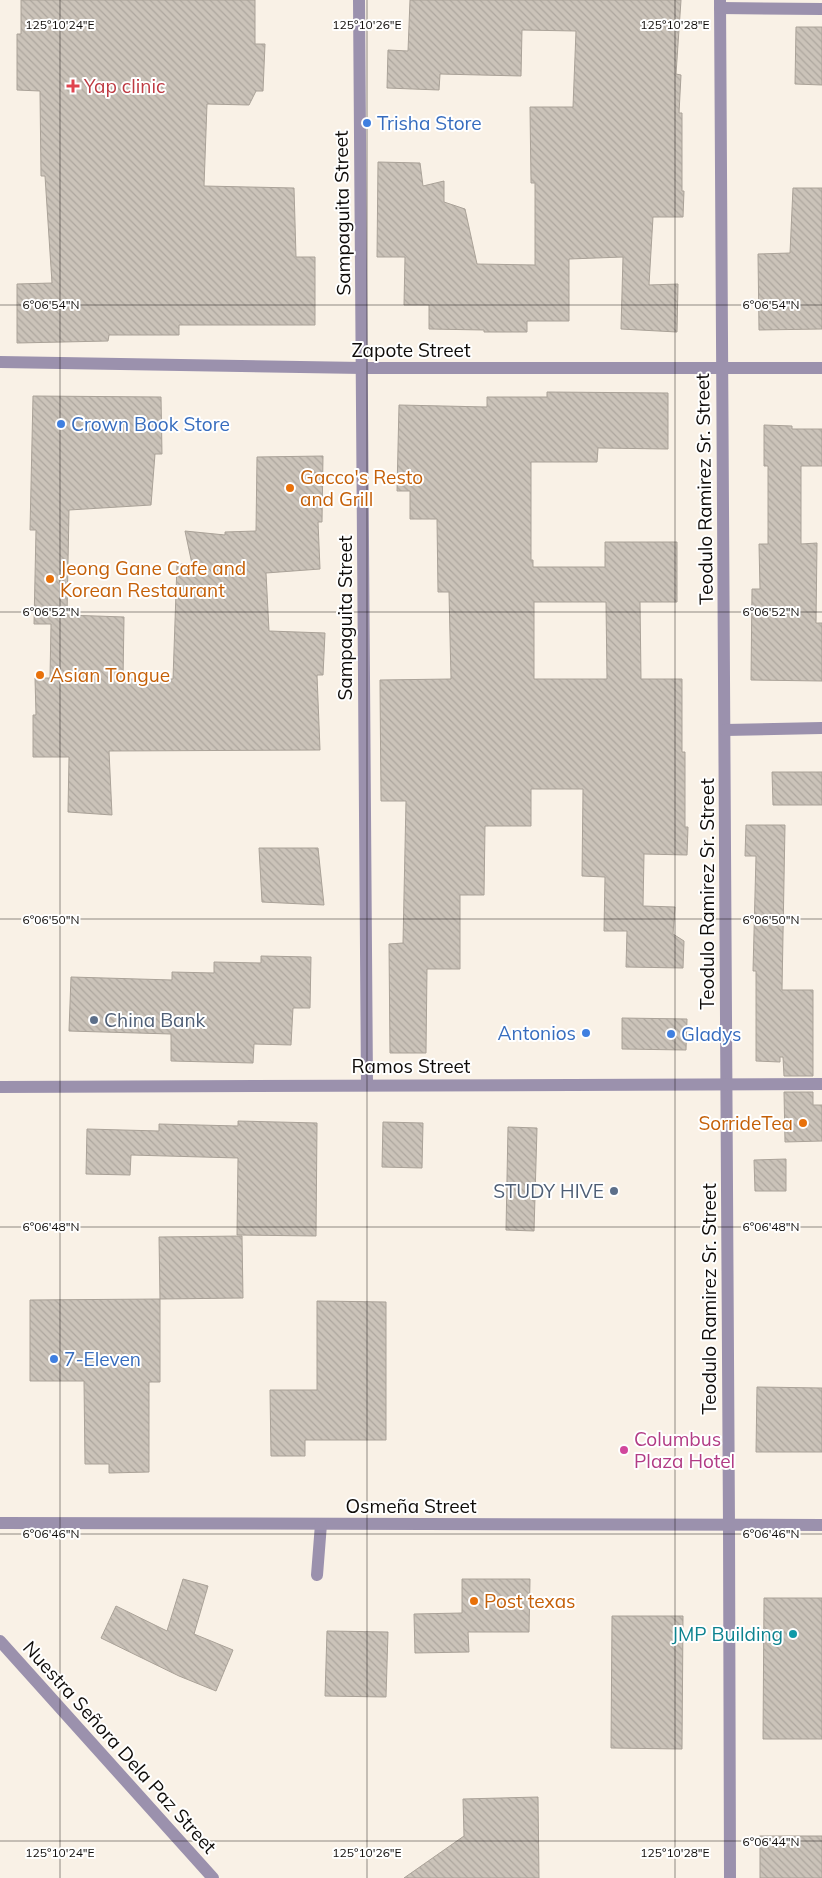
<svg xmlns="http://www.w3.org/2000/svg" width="822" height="1878" font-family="Mulish,sans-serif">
<defs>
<pattern id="building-back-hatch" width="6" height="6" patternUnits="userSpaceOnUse" patternTransform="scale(1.25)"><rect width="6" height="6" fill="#cbc3b9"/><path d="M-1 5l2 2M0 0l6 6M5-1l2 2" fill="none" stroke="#ada69e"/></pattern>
</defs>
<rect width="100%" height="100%" fill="#f9f1e6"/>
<g fill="url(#building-back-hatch)" stroke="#aaa298" fill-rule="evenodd">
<path d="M21 0H255V44H265L263 91H256L249 105 207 104 204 186 294 188 296 257H315V325H179V335H109L108 341 17 343V284L52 283 45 176H41L40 91 17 90V34H21Z"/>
<path d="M410 0H681L676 74 681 75 679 113H682V191H684L683 217H653L649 285 678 284 677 332 621 329 623 257 569 259V321H527V332H484V330L429 329V305H404L405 257H377L378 162 420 163 423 186 444 181V202L465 209 477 264 535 265V183H531L530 107H573L576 31 522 30 521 76 440 74 439 90 387 88 388 50 408 51Z"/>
<path d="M796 27H822V85L795 84Z"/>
<path d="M793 188H822V329L759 330 758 254 790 253Z"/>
<path d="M547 392 668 393V449L598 448 597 462H531V560H533V567H605V542H677V602H640L641 679H682V752H685V827H688L687 855 644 854 643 906 675 907 673 934 684 941 683 968 626 967 627 931H604L605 877 582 876 583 789H531V826H485L484 895H460V969H427L426 1053H390L389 944 403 943 406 801H381L380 680 451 679 449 592H438L437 519H410V491H397L399 405 487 407V397H547ZM534 602H606L607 679H534Z"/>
<path d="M33 396 161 397 162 454H155L151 505 69 510 67 615 124 617 123 679H173L177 564H192L185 531 225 535V532L256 531 257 457 323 456 322 522H318L320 569 266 573 269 631 325 633 323 675H317L320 750 109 751 112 815 68 812 69 757H33V715H36L35 678H50L51 624H34L36 530H30Z"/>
<path d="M764 425 792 426V429H822V466H801V544L817 543 816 623H822V681L751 680 752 589H760L759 544H768V466H764Z"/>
<path d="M772 772H822V805H773Z"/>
<path d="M746 825H785L782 990H813V1076H784L783 1057H780V1062L756 1061V971H753L756 856H745Z"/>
<path d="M259 848H318L324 905 262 902Z"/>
<path d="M261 956 311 957 310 1008H293L291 1045 254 1044 253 1063 171 1061V1034L69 1031 71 977 172 980V972L214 973V962L261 963Z"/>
<path d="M622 1018 687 1019 686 1050 622 1049Z"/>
<path d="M784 1092H813V1105H822V1141L785 1142Z"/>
<path d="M238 1121 317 1123 316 1236 237 1235 238 1158 131 1155 130 1175 86 1174 87 1129 159 1131V1124L238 1126Z"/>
<path d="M383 1122 423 1123 422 1168 382 1167Z"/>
<path d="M508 1127 537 1128 534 1231 506 1230Z"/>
<path d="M786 1159V1191H755L754 1160Z"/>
<path d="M242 1236 243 1298 160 1299 159 1237Z"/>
<path d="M160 1299V1382H149V1472L109 1473V1464H85L84 1381H30V1300Z"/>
<path d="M317 1301 386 1302V1440H305V1456H271L270 1390H317Z"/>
<path d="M757 1387 822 1388V1452H756Z"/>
<path d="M183 1579 208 1586 194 1634 233 1650 216 1691 179 1676 101 1638 116 1606 167 1631Z"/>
<path d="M462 1579H530L529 1632H468L469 1652 415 1653 414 1614 462 1613Z"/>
<path d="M764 1598H822V1739H763Z"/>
<path d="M612 1616H683L682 1749 611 1748Z"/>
<path d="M327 1631 388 1632 386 1697 325 1696Z"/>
<path d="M538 1797 539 1878H404L464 1836 463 1799Z"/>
<rect x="760" y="1836" width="62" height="42"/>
</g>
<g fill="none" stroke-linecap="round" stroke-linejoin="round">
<g stroke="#9b91ad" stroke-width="12">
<path d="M359 0 367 1085"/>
<path d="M720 0 729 1526 730 1878"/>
<path d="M720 8 822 9"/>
<path d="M0 362 362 368H822"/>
<path d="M725 730 822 728"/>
<path d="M0 1087 822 1084"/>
<path d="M0 1523 822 1525"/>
<path d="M317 1575 321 1524"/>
<path d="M0 1641 213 1878"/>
</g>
</g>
<path fill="none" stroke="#0f0c09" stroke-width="1" stroke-opacity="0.45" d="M60 0V1878M367 0V1878M675 0V1878M0 305H822M0 612H822M0 919H822M0 1227H822M0 1534H822M0 1841H822"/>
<path fill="#e0444e" stroke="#fff" stroke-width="2" d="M70.5 78.5h5v5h5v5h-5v5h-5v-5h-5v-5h5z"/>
<g fill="#3f7fe0" stroke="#fff" stroke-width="2">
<circle cx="367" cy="123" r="5"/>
<circle cx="61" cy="424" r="5"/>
<circle cx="586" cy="1033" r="5"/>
<circle cx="671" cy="1034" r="5"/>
<circle cx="54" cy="1359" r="5"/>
</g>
<g fill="#e8710a" stroke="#fff" stroke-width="2">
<circle cx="290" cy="488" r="5"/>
<circle cx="50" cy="579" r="5"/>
<circle cx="40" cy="675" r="5"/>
<circle cx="803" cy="1123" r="5"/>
<circle cx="474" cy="1601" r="5"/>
</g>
<g fill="#5c6f8a" stroke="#fff" stroke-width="2">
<circle cx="94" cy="1020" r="5"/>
<circle cx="614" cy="1191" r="5"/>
</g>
<circle fill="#d1479c" stroke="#fff" stroke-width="2" cx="624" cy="1450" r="5"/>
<circle fill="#0f9aa8" stroke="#fff" stroke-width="2" cx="793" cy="1634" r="5"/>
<g text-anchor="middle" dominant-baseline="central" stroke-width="4" stroke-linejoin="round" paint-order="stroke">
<g font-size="19" fill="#be3a42" stroke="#fff" text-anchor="start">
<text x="84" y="86">Yap clinic</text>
</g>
<g font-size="19" fill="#366cbe" stroke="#fff" text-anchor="start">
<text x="377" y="123">Trisha Store</text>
<text x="71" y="424">Crown Book Store</text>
<text x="576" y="1033" text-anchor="end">Antonios</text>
<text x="681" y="1034">Gladys</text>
<text x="64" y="1359">7-Eleven</text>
</g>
<g font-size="19" fill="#0f0c09" stroke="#fff">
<text transform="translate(342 213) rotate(-91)">Sampaguita Street</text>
<text x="411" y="350">Zapote Street</text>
<text transform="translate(704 489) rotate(-91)">Teodulo Ramirez Sr. Street</text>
<text transform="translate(345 618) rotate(-90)">Sampaguita Street</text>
<text transform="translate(707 894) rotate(-90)">Teodulo Ramirez Sr. Street</text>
<text x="411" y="1066">Ramos Street</text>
<text transform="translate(709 1299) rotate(-90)">Teodulo Ramirez Sr. Street</text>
<text x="411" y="1506">Osmeña Street</text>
<text transform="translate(120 1747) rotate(48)">Nuestra Señora Dela Paz Street</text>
</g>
<g font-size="19" fill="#c56008" stroke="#fff" text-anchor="start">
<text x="300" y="477">Gacco's Resto<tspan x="300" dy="22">and Grill</tspan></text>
<text x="60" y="568">Jeong Gane Cafe and<tspan x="60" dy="22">Korean Restaurant</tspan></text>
<text x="50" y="675">Asian Tongue</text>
<text x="793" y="1123" text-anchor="end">SorrideTea</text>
<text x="484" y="1601">Post texas</text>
</g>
<g font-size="19" fill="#4e5e75" stroke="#fff" text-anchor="start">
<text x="104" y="1020">China Bank</text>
<text x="604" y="1191" text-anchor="end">STUDY HIVE</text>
</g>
<g font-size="19" fill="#b23c85" stroke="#fff" text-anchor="start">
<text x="634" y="1439">Columbus<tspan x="634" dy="22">Plaza Hotel</tspan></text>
</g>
<g font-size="19" fill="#0d838f" stroke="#fff" text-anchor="end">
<text x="783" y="1634">JMP Building</text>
</g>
</g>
<g font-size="12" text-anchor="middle" fill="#0f0c09" stroke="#fff" stroke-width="4" stroke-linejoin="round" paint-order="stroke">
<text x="60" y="29">125°10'24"E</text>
<text x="367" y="29">125°10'26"E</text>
<text x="675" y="29">125°10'28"E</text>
<text x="51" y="309">6°06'54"N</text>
<text x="771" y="309">6°06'54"N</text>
<text x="51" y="616">6°06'52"N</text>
<text x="771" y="616">6°06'52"N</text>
<text x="51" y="924">6°06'50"N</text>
<text x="771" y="924">6°06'50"N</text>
<text x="51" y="1231">6°06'48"N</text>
<text x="771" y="1231">6°06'48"N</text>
<text x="51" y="1538">6°06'46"N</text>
<text x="771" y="1538">6°06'46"N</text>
<text x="771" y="1846">6°06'44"N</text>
<text x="60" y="1857">125°10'24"E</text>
<text x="367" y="1857">125°10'26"E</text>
<text x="675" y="1857">125°10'28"E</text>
</g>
</svg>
